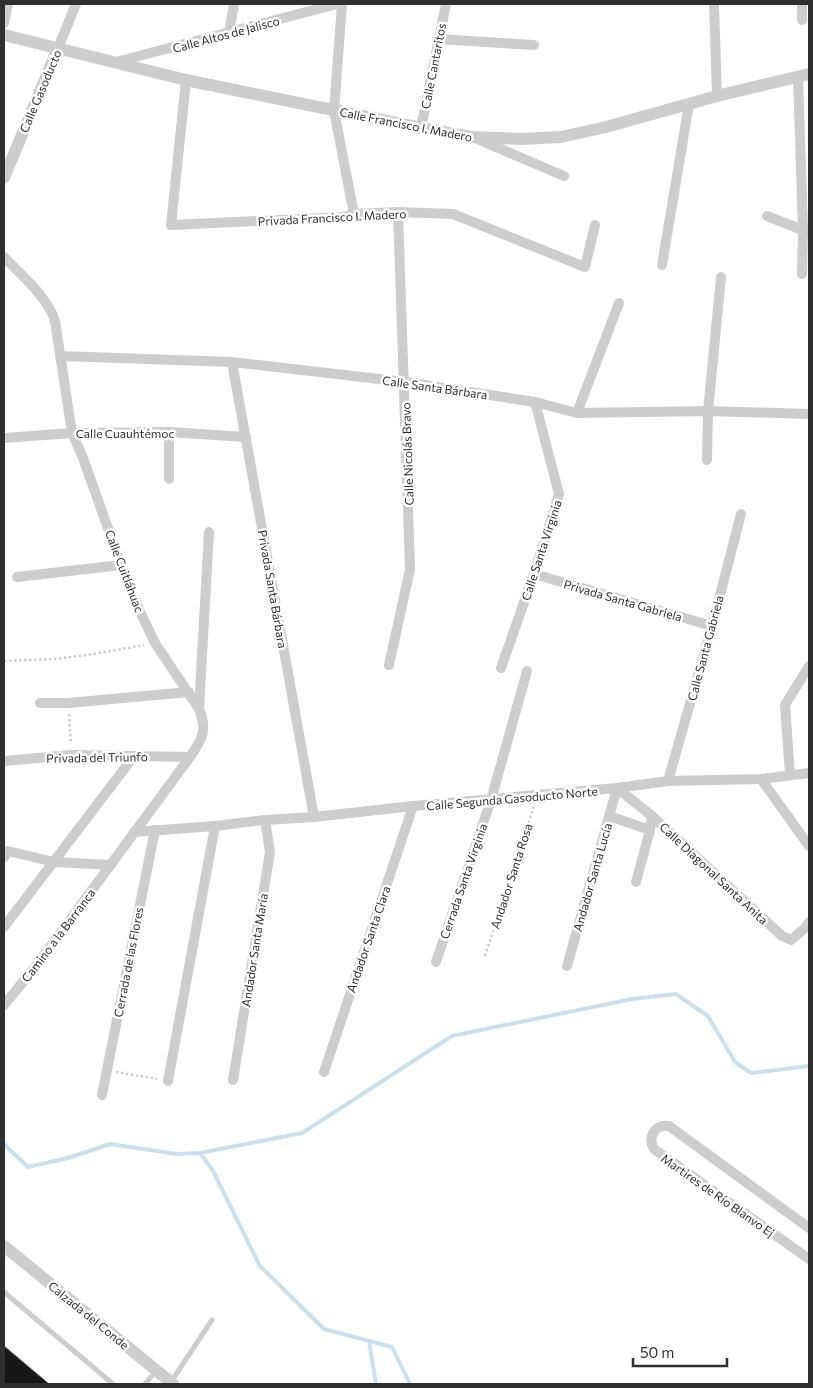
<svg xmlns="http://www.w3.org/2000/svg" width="813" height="1388" font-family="Commissioner,sans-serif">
<rect width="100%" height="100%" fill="#fff"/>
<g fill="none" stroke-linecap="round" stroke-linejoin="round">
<g stroke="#cbdfed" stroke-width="4">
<path d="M4 1144 28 1167 68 1158 110 1144 177 1154 200 1153 302 1133 452 1036 632 999 676 994 708 1016 735 1062 751 1073 809 1066"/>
<path d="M200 1153 212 1169 260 1266 324 1329 392 1347 410 1384"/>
<path d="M369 1341 376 1384"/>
</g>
</g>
<path fill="#171717" stroke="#5d5d5d" d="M4 1346 49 1384H4Z"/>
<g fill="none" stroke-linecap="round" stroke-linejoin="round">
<g stroke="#cdcdcd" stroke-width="2.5" stroke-dasharray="2.5 2.5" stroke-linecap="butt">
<path d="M4 661 55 659 94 654 144 645"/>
<path d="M69 714 71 744"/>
<path d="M485 956 534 806"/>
<path d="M116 1072 157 1079"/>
</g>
<g stroke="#cdcdcd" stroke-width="5">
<path d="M4 1292 113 1384"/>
<path d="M171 1382 212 1320"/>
<path d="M145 1384 156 1371"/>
</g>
<g stroke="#cdcdcd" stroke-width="10">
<path d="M342 4 334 111 354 214"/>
<path d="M714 4 717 96"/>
<path d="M802 20V4"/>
<path d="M4 23 8 4"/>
<path d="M229 33 234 4"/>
<path d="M438 39 534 45"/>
<path d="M58 48 76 4"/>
<path d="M116 62 337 4"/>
<path d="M798 77 803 231 802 274"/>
<path d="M186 80 171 225 343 217 354 214 398 212 453 214 585 267 595 225"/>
<path d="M421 128 446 4"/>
<path d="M475 138 564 176"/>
<path d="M767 216 808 232"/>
<path d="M4 257C22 276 47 296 55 321L72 433 83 458 121 565 134 599 155 643 199 709C208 731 202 739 190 757L36 966 4 1005"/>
<path d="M662 265 689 104"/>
<path d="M60 356 232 362 405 382 535 402 577 413 708 411 809 414"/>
<path d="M232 362 314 817"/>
<path d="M577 413 619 303"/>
<path d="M4 438 72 433 169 432 246 437"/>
<path d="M707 460 708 411 721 277"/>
<path d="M169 479V432"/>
<path d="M534 574 712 626"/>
<path d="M17 577 121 565"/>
<path d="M389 665 410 569 398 212"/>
<path d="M501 668 534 574 559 494 535 402"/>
<path d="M40 703H68L189 692"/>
<path d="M199 709 209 532"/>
<path d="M4 761 71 755 190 757"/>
<path d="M790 775 785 705 809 666"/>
<path d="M761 779 809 846"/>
<path d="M668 781 712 626 741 514"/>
<path d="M609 816 650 830"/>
<path d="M134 832 215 826 265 820 314 817 413 806 617 788 668 781 761 779 809 773"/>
<path d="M4 857 8 851 54 862 111 865"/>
<path d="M636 882 650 830 652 816"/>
<path d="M4 927 134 756"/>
<path d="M436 962 491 800 527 671"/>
<path d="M567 966 617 788 652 816 782 936 791 940 806 927 809 922"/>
<path d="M324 1072 413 806"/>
<path d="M233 1080 270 852 265 820"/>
<path d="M168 1081 215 826"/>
<path d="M102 1095 155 830"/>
<path d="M809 1228 669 1126C655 1124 647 1137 654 1149L809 1259"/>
</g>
<g stroke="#cdcdcd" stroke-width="12">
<path d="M4 35 186 80 421 128 471 137 522 139 561 137 606 127 717 96 809 74"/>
<path d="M4 178 58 48"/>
<path d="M4 1246 173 1384"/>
</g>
</g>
<g text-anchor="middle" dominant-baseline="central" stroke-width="5" stroke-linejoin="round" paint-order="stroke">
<g font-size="12" fill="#303030" stroke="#fff">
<text transform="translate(226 34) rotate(-15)">Calle Altos de Jalisco</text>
<text transform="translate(433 66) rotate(-79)">Calle Cantaritos</text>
<text transform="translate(40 91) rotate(-67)">Calle Gasoducto</text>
<text transform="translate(406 124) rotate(11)">Calle Francisco I. Madero</text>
<text transform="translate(332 217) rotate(-3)">Privada Francisco I. Madero</text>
<text transform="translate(435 387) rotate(8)">Calle Santa Bárbara</text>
<text x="125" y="433">Calle Cuauhtémoc</text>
<text transform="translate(407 454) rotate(-92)">Calle Nicolás Bravo</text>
<text transform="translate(541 550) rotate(-72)">Calle Santa Virginia</text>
<text transform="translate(125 571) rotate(69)">Calle Cuitláhuac</text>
<text transform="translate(273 589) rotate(80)">Privada Santa Bárbara</text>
<text transform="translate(623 600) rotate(16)">Privada Santa Gabriela</text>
<text transform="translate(705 648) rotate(-75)">Calle Santa Gabriela</text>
<text transform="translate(97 757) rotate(-1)">Privada del Triunfo</text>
<text transform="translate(512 798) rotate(-5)">Calle Segunda Gasoducto Norte</text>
<text transform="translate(714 873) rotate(43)">Calle Diagonal Santa Anita</text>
<text transform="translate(511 876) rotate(-72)">Andador Santa Rosa</text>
<text transform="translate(592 877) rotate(-74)">Andador Santa Lucía</text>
<text transform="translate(463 881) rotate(-71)">Cerrada Santa Virginia</text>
<text transform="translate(58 935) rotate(-53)">Camino a la Barranca</text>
<text transform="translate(368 939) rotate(-71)">Andador Santa Clara</text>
<text transform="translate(254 950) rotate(-81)">Andador Santa María</text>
<text transform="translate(128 962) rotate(-79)">Cerrada de las Flores</text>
<text transform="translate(718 1195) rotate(35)">Martires de Río Blanvo Ej</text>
<text transform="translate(89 1315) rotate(39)">Calzada del Conde</text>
</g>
</g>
<rect width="813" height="1388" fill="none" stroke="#303030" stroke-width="10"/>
<path d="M633 1358v8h94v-8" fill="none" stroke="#303030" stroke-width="2.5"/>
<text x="640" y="1358" font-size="15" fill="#303030" stroke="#ffffff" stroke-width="4" paint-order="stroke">50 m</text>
</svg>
